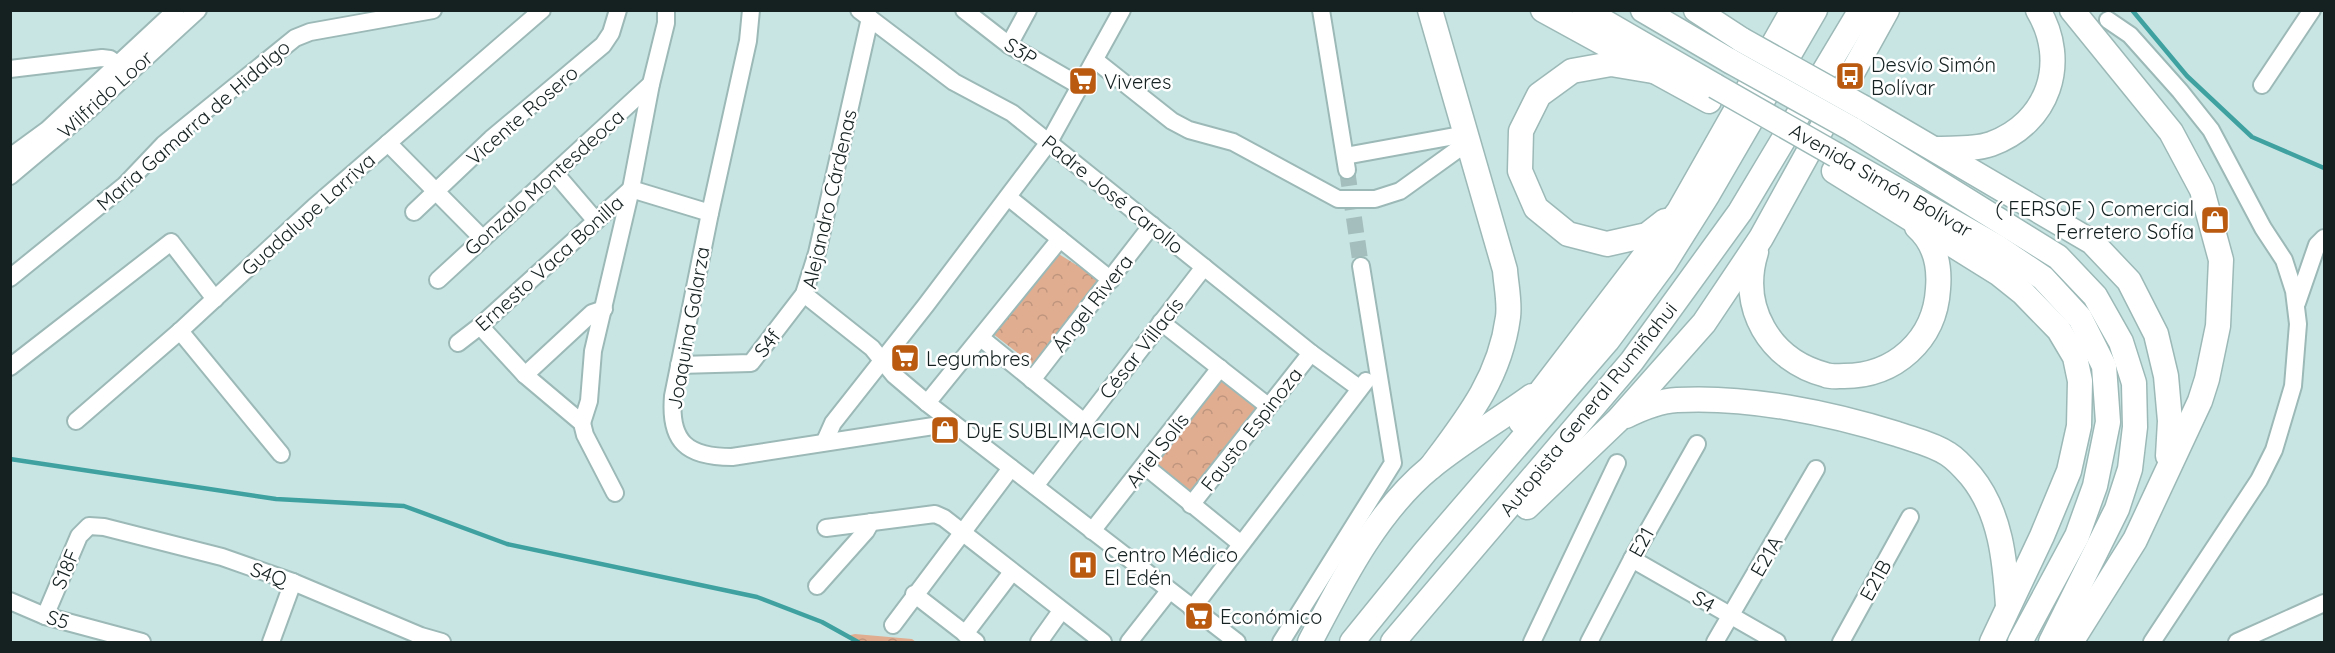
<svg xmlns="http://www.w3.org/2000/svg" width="2335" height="653" font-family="Quicksand,sans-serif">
<defs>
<pattern id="park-crowns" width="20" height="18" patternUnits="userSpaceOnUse" patternTransform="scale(1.5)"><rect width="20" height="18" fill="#e0ad91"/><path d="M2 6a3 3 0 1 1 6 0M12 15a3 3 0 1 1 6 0" fill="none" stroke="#bf957d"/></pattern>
</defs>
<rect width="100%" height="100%" fill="#c8e5e4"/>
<g fill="url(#park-crowns)">
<path d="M1049 248 1104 282 1037 368 988 330Z"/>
<path d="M1224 373 1263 406 1194 502 1150 465Z"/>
<path d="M855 634 912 639 916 642H854L846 636Z"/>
</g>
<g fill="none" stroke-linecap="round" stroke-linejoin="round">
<g stroke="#3fa2a0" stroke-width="4.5">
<path d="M2132 10 2187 76 2252 137 2324 168"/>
<path d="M10 459 276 499 404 506 507 544 757 597 822 622 858 642"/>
</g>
<path stroke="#a4bebd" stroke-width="16" stroke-dasharray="16 8" stroke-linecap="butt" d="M1347 170 1361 266"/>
<g stroke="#9cb9b7" stroke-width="20">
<g id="minor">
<path d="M751 10 748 41 710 213 673 396C669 442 687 457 732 457L953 423"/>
<path d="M859 10 954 82 1012 113 1311 353 1359 388"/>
<path d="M964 10 1009 45 1080 86"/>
<path d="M1321 10 1347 170"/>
<path d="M2108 20 2130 35 2180 91 2211 130 2263 228 2284 260 2294 291 2298 324 2293 386 2274 450 2259 480 2152 642"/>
<path d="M1009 45 1028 10"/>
<path d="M1095 60 1172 121 1189 130 1233 142 1338 199H1375L1400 191 1468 142"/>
<path d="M10 69 102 58 110 59 117 64"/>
<path d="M2262 85 2312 10"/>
<path d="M388 143 482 238"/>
<path d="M1345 156 1466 134"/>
<path d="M10 157 47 130 176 10"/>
<path d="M555 173 596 221"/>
<path d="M10 176 91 108 198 10"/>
<path d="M631 189 710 213"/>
<path d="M1008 197 1111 280"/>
<path d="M414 212 491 139 603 45 611 33 618 10"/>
<path d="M10 278 125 185 164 144 295 38 310 32 433 10"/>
<path d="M438 280 651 84"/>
<path d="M804 294 872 348 894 375 927 403 1237 642"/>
<path d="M2297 303 2317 245 2324 238"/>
<path d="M1161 322 1268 406"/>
<path d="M480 326 525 375 582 423 585 435 615 493"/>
<path d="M180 331 281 454"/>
<path d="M981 338 1084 422"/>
<path d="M458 343 480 326 631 189"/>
<path d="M679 365 751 363 804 294 817 253 870 18"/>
<path d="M10 367 171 242 215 299"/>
<path d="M525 375 592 313 604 309"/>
<path d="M1032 380 1152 225"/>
<path d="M927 403 1060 239"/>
<path d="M76 421 180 331 314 207 542 10"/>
<path d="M582 423 589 401 593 351 631 189 651 84 666 23V10"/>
<path d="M825 441 833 423 926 305 1049 142 1122 10"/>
<path d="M1145 466 1241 544"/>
<path d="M1035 486 1204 267"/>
<path d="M1191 505 1311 353"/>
<path d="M826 528 935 514 944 518 1103 642"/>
<path d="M1092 531 1220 368"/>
<path d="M1632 559 1777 642"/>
<path d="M817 586 866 531 871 522"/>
<path d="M914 594 976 642"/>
<path d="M10 601 45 616 142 642"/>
<path d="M1192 609 1366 381"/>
<path d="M45 616 79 536 89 526 104 527 222 557 293 582 421 636 442 642"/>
<path d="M893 625 1011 468"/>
<path d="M965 634 1012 572"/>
<path d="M271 642 293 582"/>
<path d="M1039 642 1061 611"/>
<path d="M1129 642 1169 591"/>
<path d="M1281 642 1393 463 1361 266"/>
<path d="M1532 642 1617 463"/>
<path d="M1589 642 1632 559 1697 444"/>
<path d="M1715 642 1816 469"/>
<path d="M1841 642 1910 517"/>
<path d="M2237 642 2324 603"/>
</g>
</g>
<g stroke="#9cb9b7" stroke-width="27">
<g id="highway">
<path d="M1430 10 1505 270C1506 285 1510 302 1508 317 1500 378 1467 419 1431 467"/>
<path d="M1543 10 1709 101"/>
<path d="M1584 10 1715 86"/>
<path d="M1643 10 1730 61"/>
<path d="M1696 10 1742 40"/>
<path d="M1653 71 1611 64 1572 71 1539 95 1521 131 1520 171 1536 208 1568 234 1607 244 1647 235 1665 221"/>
<path d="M1862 107 2092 242 2129 281 2156 334 2166 376 2170 421 2168 456"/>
<path d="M1852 129 2058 257 2095 296 2121 342 2134 383 2135 427 2130 469 2117 509 2051 642"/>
<path d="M1935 149C1953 148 1974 150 1991 144 2049 123 2069 62 2038 10"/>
<path d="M1836 155 1997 247 2043 278 2080 318 2104 366 2108 422 2095 486 2077 536 2020 642"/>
<path d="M1834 171 1998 273 2023 293 2059 330 2075 357 2080 381 2079 426 2069 471 2042 536 1992 642"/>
<path d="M1756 252C1739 307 1769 360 1826 375 1831 377 1838 376 1844 376 1895 376 1935 340 1938 289 1940 266 1935 243 1917 227"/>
<path d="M1626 416C1642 408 1659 401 1677 400 1748 396 1830 413 1897 434 1914 440 1933 444 1948 454 1956 459 1965 469 1971 476 2001 513 2005 561 2008 606"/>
<path d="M1521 422 1542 390 1679 211 1793 10"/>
<path d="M1527 507 1618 420 1704 323 1761 238 1887 10"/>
<path d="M1310 642C1342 581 1376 512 1431 467 1463 441 1499 420 1532 396"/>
<path d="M1352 642 1425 552 1607 341 1664 264 1708 194 1815 10"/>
<path d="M1393 642 1632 361 1740 212 1861 10"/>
<path d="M2071 642 2135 540 2200 401 2207 379 2218 326 2221 260 2202 190 2171 132 2072 10"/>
</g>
</g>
<use href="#minor" stroke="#fff" stroke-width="16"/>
<use href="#highway" stroke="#fff" stroke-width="24"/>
<g stroke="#9cb9b7" stroke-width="27" stroke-linecap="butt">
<g id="highway-bridge">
<path d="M1742 40 1862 107"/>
<path d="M1730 61 1852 129"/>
<path d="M1715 86 1836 155"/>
</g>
</g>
<use href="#highway-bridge" stroke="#fff" stroke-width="24"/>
</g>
<defs>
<g id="bus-square" transform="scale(1.5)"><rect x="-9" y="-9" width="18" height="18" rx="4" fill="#b95a10" stroke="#fff"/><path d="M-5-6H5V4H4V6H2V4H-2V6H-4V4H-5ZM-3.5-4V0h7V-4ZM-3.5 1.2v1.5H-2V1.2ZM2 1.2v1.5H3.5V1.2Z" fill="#fff"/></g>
<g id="supermarket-square" transform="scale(1.5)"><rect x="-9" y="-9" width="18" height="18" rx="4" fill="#b95a10" stroke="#fff"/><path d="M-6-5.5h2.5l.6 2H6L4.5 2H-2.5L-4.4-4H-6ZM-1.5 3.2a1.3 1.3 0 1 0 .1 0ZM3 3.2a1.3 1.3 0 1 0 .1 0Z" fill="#fff"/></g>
<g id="shop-square" transform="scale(1.5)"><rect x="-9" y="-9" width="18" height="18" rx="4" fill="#b95a10" stroke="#fff"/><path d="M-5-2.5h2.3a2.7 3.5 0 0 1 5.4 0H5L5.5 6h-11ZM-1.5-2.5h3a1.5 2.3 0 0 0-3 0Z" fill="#fff"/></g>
<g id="hospital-square" transform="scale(1.5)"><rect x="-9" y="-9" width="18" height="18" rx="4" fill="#b95a10" stroke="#fff"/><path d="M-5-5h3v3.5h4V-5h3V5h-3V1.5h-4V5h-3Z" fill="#fff"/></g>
</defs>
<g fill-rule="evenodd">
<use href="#bus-square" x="1850" y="76"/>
<use href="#supermarket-square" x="1083" y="81"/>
<use href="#shop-square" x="2215" y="220"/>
<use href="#supermarket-square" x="905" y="358"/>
<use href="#shop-square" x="945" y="430"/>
<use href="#hospital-square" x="1083" y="565"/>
<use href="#supermarket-square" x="1199" y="616"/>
</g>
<g text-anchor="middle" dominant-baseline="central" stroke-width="5" stroke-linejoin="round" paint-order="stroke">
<g font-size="20" fill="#152020" stroke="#fff">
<text transform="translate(1021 51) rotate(32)">S3P</text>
<text transform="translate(105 94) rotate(-42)">Wilfrido Loor</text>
<text transform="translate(522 115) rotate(-41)">Vicente Rosero</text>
<text transform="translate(193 125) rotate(-41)">Maria Gamarra de Hidalgo</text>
<text transform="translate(1881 180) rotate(30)">Avenida Simón Bolívar</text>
<text transform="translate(544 182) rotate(-42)">Gonzalo Montesdeoca</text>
<text transform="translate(1113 194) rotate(39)">Padre José Carollo</text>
<text transform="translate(829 199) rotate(-77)">Alejandro Cárdenas</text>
<text transform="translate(308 214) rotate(-42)">Guadalupe Larriva</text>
<text transform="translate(549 263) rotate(-42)">Ernesto Vaca Bonilla</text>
<text transform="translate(1092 303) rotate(-52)">Ángel Rivera</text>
<text transform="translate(688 328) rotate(-80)">Joaquina Galarza</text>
<text transform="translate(767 343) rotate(-53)">S4f</text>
<text transform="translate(1141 348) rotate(-52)">César Villacís</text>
<text transform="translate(1588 409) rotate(-51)">Autopista General Rumiñahui</text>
<text transform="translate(1251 429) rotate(-52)">Fausto Espinoza</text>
<text transform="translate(1157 450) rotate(-52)">Ariel Solís</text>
<text transform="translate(1641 542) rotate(-61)">E21</text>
<text transform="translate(1766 556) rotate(-60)">E21A</text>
<text transform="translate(65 569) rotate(-67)">S18F</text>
<text transform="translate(269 574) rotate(19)">S4Q</text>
<text transform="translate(1875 580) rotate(-61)">E21B</text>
<text transform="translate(1704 601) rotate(30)">S4</text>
<text transform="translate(58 619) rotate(17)">S5</text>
</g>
<g font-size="20" fill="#152020" stroke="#fff" text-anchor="start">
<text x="1871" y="64">Desvío Simón<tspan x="1871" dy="23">Bolívar</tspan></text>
<text x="1104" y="81">Viveres</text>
<text x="2194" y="208" text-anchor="end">( FERSOF ) Comercial<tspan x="2194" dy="23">Ferretero Sofía</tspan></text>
<text x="926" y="358">Legumbres</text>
<text x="966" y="430">DyE SUBLIMACION</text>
<text x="1104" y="554">Centro Médico<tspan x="1104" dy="23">El Edén</tspan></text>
<text x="1220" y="616">Económico</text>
</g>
</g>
<rect width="2335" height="653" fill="none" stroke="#152020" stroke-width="24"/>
</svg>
